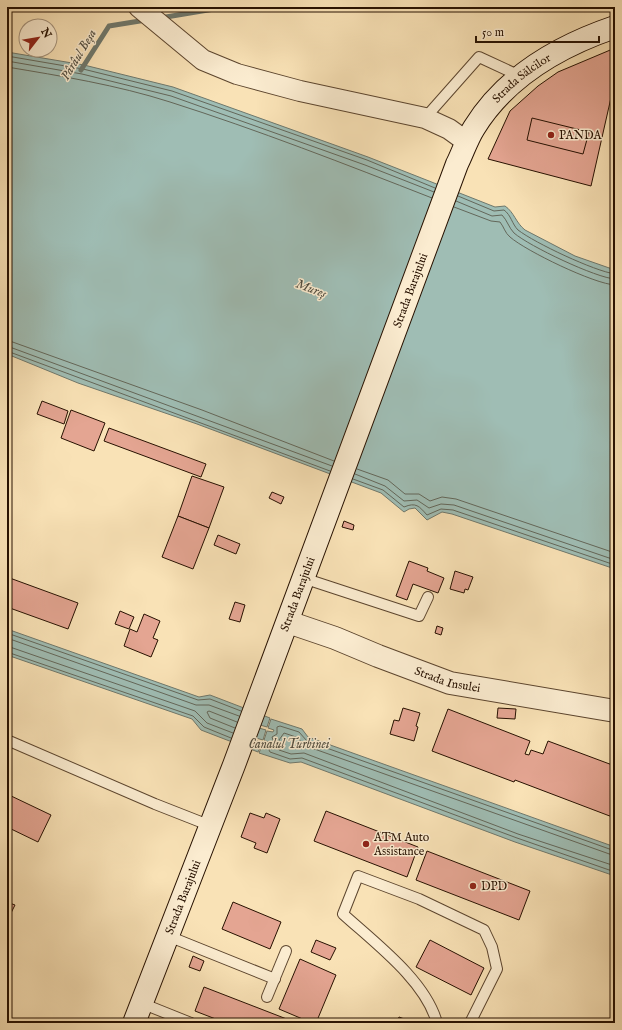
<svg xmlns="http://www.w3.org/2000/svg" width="622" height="1030" font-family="'IM FELL English',serif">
<rect width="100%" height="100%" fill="#f9e2b6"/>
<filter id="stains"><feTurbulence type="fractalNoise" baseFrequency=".005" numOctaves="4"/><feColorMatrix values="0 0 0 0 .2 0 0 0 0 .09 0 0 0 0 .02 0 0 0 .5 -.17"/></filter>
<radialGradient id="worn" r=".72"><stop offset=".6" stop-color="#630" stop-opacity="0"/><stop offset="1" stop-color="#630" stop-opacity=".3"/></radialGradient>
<g fill="#9fbdb4" stroke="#6f786c">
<path d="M7 52 84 65 173 87 368 157 495 207 505 206C514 212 516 223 525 230L575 256 615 270V569L452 514 442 512 427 520 415 508 409 509 404 512 381 493 197 424 78 383 7 354Z"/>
<path d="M7 629 199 697 210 695 270 718 267 727 260 725 259 728 266 730 263 740 256 738 255 740 262 743 258 752 201 730 192 719 7 655Z"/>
<path d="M271 719 302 729 308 737 615 847V876L515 842 301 762 290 763 259 753 263 743 269 745 270 743 264 740 267 731 273 732 274 730 268 728Z"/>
</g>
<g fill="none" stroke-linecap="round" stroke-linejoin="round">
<g stroke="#63675a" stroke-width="1">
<path d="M7 56 83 69 172 91 367 160 435 188"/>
<path d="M7 61 82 74 171 96 365 165 434 192"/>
<path d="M7 67C61 76 117 85 170 102 258 130 345 164 432 198"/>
<path d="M458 196 494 211 504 210C511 215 512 224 518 230 535 243 594 271 615 274"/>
<path d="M456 201 492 216 502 215C507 220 509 228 514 233 529 246 596 278 615 279"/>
<path d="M454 207 491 221 500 222C504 227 505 233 510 237 526 251 594 284 615 285"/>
<path d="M7 340 202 410 334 461"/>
<path d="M7 346 332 466"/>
<path d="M7 351 330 471"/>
<path d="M357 469 388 480 405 494H419L430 501 442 497 456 499 615 553"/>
<path d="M355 474 385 486 404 501 417 500 429 508 441 504 454 505 615 560"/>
<path d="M353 479 383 490 404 507C416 502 419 506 427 515L441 509 453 510 615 565"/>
<path d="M7 633 198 700 210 699 241 711"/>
<path d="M7 638 196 705H209L239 716"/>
<path d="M7 646 195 711 207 723 233 733"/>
<path d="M7 652 193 716 204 727 231 738"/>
<path d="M235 728 210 718 207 712 209 711 237 722"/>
<path d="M615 851 307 741 299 732 280 726 277 727V734L272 737 274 743 269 750 270 752 290 759 302 758 517 838 615 872"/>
<path d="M615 856 306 746 296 737 284 733 279 740V750L291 754 304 753 518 834 615 866"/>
</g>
<g stroke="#6f786c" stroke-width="5">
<path d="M160 18 226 7"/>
<path d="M81 70 109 26 146 20"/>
</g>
</g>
<g fill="#e4a592" stroke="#271101">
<path d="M551 7H570L552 10Z"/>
<path d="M615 48V80L591 186 488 159 510 111 538 86 558 72Z"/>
<path d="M532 118 589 132 583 154 527 140Z"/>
<path d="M42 401 68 411 64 424 37 414Z"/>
<path d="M71 410 105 423 94 451 61 438Z"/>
<path d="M109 428 206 464 201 477 104 441Z"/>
<path d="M192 476 224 487 209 528 178 516Z"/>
<path d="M272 492 284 497 281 504 269 498Z"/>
<path d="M178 516 209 528 193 569 162 557Z"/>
<path d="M344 521 354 525 353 530 342 527Z"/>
<path d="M218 535 240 544 236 554 214 545Z"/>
<path d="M409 561 428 568 427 571 444 578 438 593 413 584 407 600 396 596Z"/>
<path d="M455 571 473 577 468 590 465 589 464 593 450 589Z"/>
<path d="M7 577 78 603 68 629 7 607Z"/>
<path d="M235 602 245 605 240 622 229 619Z"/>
<path d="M120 611 134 617 129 629 115 624Z"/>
<path d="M144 614 160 621 153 638 158 640 151 657 124 646 130 629 137 632Z"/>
<path d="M437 626 443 628 441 635 435 633Z"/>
<path d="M403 708 420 713 416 726 418 727 414 741 390 734 394 720 399 721Z"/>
<path d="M498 708 516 709 515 719 497 718Z"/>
<path d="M448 709 530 741 525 754 529 755 531 750 543 754 548 741 615 766V818L515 780 514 782 432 751Z"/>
<path d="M7 794 51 815 38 842 7 827Z"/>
<path d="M326 811 418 847 407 877 314 841Z"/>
<path d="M250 813 264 818 266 813 280 819 267 853 254 848 256 843 241 837Z"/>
<path d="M427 851 530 891 519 920 416 880Z"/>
<path d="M7 902 15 905 7 921Z"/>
<path d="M233 902 281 922 270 949 222 929Z"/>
<path d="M316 940 336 948 330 960 311 952Z"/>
<path d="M430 940 484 968 471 995 416 967Z"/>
<path d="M193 956 204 961 200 971 189 967Z"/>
<path d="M300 959 336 975 316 1023H312L279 1009Z"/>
<path d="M204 987 297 1023H226L195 1011Z"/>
<path d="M399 1017 415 1023H396Z"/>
</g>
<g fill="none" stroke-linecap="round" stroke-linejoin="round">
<g stroke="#5c452e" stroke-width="12">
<g id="service">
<path d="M425 118 479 57 520 76"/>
<path d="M303 578 419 616 428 597"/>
<path d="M7 740 155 804 211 826"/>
<path d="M168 936 275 979"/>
<path d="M267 997 286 951"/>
<path d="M141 1003 191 1023"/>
<path d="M437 1023C426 981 375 943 343 914L358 876 419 899 484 930 492 947 497 969 470 1023"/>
</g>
</g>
<g stroke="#5c452e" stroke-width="22">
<path id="minor" d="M139 7 203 60 237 74 300 91 425 118 449 129 467 142"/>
</g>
<g stroke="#5c452e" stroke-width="24">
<g id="tertiary">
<path id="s1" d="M288 622 335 638 378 656 450 683 615 711"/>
</g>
</g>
<g stroke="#271101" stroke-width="24">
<g id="secondary">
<path id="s2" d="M134 1023 234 765 457 164C463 152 467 139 474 128 506 76 559 46 615 27"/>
</g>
</g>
<use href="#service" stroke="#fbecd0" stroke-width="10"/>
<use href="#minor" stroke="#fbecd0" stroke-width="20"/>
<use href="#tertiary" stroke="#fbecd0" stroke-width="22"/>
<use href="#secondary" stroke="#fbecd0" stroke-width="22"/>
</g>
<g fill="#8f2418" stroke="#fbecd0" stroke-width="1.5">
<circle cx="551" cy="135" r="4"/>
<circle cx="366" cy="844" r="4"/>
<circle cx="473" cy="886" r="4"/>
</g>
<g text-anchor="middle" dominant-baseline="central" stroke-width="3" stroke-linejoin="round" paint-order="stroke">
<g font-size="12" fill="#271101" stroke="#fbecd0">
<text stroke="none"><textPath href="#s2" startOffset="1027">Strada Sălcilor</textPath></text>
<text stroke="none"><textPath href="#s2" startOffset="783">Strada Barajului</textPath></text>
<text stroke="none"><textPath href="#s2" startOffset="459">Strada Barajului</textPath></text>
<text stroke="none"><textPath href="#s1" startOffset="170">Strada Insulei</textPath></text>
<text stroke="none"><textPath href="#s2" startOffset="135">Strada Barajului</textPath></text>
</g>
<g font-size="12" fill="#271101" stroke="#fbecd0" text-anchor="start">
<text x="559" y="135">PANDA</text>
<text x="374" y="837">ATM Auto<tspan x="374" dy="14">Assistance</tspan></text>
<text x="481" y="886">DPD</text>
</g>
<g font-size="13" font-style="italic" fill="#514d40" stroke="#fbecd0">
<text transform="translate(79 55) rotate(-59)">Pârâul Beșa</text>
<text transform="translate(311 289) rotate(21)">Mureș</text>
<text x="289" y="744">Canalul Turbinei</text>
</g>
</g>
<rect width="622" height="1030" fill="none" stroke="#f9e2b6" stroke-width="24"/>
<rect x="8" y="8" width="606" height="1014" fill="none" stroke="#271101" stroke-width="2"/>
<rect x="12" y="12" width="598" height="1006" fill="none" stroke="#271101"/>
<g transform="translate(38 38) rotate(59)"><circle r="19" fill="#fbecd0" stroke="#a6947d"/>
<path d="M0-3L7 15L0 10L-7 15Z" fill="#8f2418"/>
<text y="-6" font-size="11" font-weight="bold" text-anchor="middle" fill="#271101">N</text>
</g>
<path d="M476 36v6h123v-6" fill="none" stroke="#271101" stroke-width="2"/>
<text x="482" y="36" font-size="12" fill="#271101" stroke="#fbecd0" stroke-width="3" paint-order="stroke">50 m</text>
<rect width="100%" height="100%" filter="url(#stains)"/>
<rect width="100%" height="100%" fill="url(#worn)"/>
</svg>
